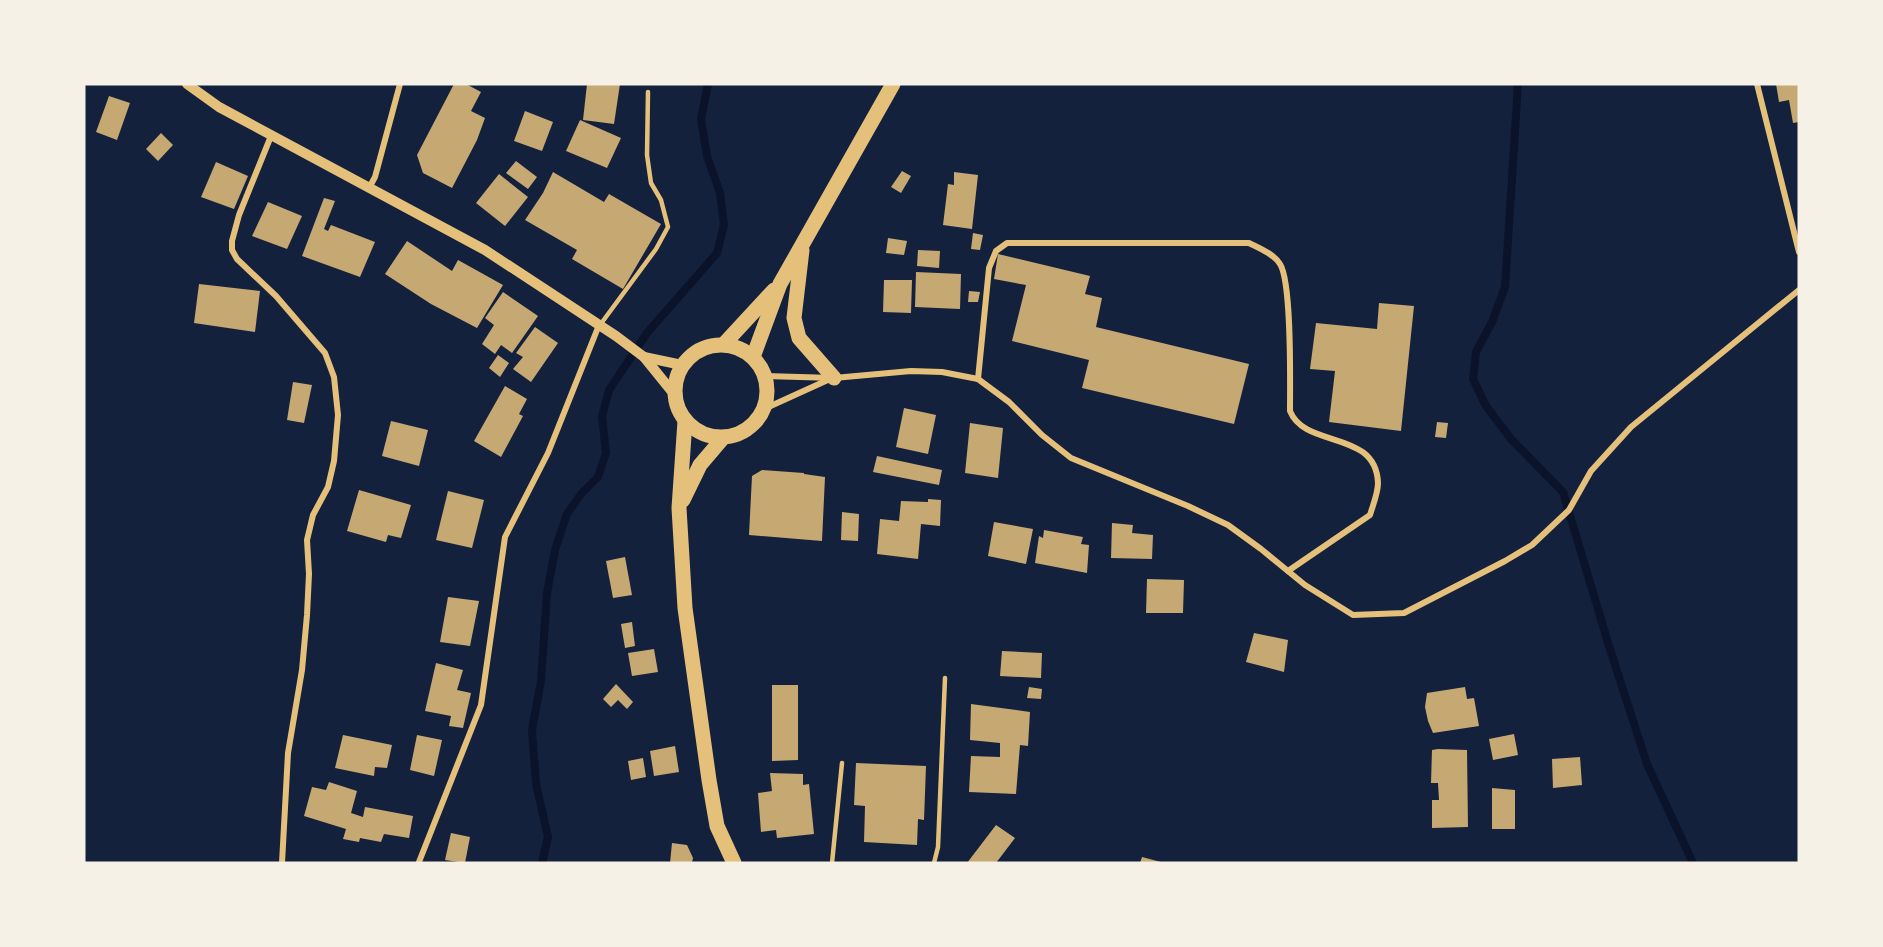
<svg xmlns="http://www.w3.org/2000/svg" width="1883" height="947" font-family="'DM Sans',sans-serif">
<rect width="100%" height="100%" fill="#14213d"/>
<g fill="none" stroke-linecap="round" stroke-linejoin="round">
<g stroke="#0b132b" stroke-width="8">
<path d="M1518 84 1505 287 1492 322 1476 352 1473 379 1486 406 1511 439 1563 492 1609 646 1647 764 1693 863"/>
<path d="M542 863 548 837 536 784 532 730 541 681 547 593 555 550 567 514 581 494 598 477 606 453 602 416 609 390 647 333 717 253 724 225 720 193 707 156 701 119 708 84"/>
</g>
</g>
<g fill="#c6a872">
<path d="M454 84H466L481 92 471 111 485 118 477 140 452 188 423 173 417 155Z"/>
<path d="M587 84H620L614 124 583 120Z"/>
<path d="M1776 84H1799V122L1793 123 1789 100 1779 102Z"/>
<path d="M109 96 130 103 117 140 96 132Z"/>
<path d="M525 111 553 122 542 151 514 141Z"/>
<path d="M580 120 621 138 607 168 566 151Z"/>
<path d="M161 133 173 145 158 161 146 149Z"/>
<path d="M516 161 537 177 528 189 506 173Z"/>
<path d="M216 162 248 176 234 209 201 197Z"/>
<path d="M902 171 911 176 901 193 891 187Z"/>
<path d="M553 172 604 202 609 194 661 224 623 289 572 259 577 250 525 220 543 193Z"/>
<path d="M954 172 978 175 972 229 943 225 948 184 954 185Z"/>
<path d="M499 174 528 197 505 226 476 203Z"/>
<path d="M324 198 335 201 324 229 328 231 331 225 375 242 360 277 302 256Z"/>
<path d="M268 202 302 216 287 249 252 236Z"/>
<path d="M973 233 983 235 980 250 971 249Z"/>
<path d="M888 238 907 241 904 255 886 253Z"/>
<path d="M407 241 452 271 458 260 503 285 477 328 431 304 385 274Z"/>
<path d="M918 250 940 251 939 268 917 266Z"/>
<path d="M998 254 1090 276 1085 294 1102 298 1096 327 1249 364 1234 424 1082 388 1089 360 1012 341 1026 285 994 279Z"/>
<path d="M916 272 961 274 960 309 915 307Z"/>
<path d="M884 280H912L911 313 883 312Z"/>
<path d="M199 284 260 291 255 332 194 323Z"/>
<path d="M969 291 980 292 978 302H968Z"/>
<path d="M503 292 538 316 512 353 501 345 495 354 482 344 494 325 485 318Z"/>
<path d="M1379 303 1414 306 1401 431 1329 422 1335 371 1310 369 1316 323 1377 329Z"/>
<path d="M535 327 558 343 531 382 513 369 523 357 516 353Z"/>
<path d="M498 355 509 363 500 377 489 368Z"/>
<path d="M293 382 312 385 304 423 287 420Z"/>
<path d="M505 386 527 399 519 414 523 416 501 457 474 441Z"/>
<path d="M904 408 936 415 928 454 896 447Z"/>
<path d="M391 421 428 430 419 466 382 456Z"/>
<path d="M1437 422 1448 423 1446 438 1435 437Z"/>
<path d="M970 423 1003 428 998 478 965 473Z"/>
<path d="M877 456 942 470 939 485 873 472Z"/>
<path d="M762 470 804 473V474L825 477 822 541 749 535 752 476Z"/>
<path d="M359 490 411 505 401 538 388 535 386 542 347 531Z"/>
<path d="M448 491 484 500 472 548 436 540Z"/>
<path d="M928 499 941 500 940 526 921 524 918 559 877 554 880 519 899 521 901 501 928 502Z"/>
<path d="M842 512 859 514 858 541 841 540Z"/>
<path d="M994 522 1033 529 1026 564 988 556Z"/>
<path d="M1112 523 1133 525 1132 533 1153 535 1152 559 1111 558Z"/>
<path d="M1044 530 1083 537 1081 544 1089 545 1087 573 1035 563 1039 536 1043 538Z"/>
<path d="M625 557 632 595 613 598 606 561Z"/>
<path d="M1147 579 1184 580 1183 613H1146Z"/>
<path d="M448 597 479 601 470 646 440 642Z"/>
<path d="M632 622 635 646 625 648 621 624Z"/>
<path d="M1254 633 1288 640 1284 672 1246 662Z"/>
<path d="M654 649 658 672 632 676 628 653Z"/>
<path d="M1002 651 1042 653 1041 678 1000 676Z"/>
<path d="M436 663 463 670 457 690 471 693 463 728 449 726 451 716 425 711Z"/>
<path d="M616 684 633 702 627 709 618 700 611 707 603 699Z"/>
<path d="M772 685H798V760L772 761Z"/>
<path d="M1029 687 1042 689 1041 699 1027 698Z"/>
<path d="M1465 687 1467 699 1474 698 1479 726 1433 733 1428 721 1425 707 1427 693Z"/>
<path d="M971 704 1030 712 1028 746 1020 745 1016 794 969 792 971 756 1000 757V743L970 740Z"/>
<path d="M1514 734 1518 755 1493 760 1489 739Z"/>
<path d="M343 735 392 745 387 768 375 767 374 776 335 768Z"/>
<path d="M417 735 442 740 434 776 410 770Z"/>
<path d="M675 746 679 772 654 776 650 751Z"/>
<path d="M1438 749 1467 750 1468 827 1432 828V800H1439L1438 783H1431L1432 750Z"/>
<path d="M1580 757 1582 785 1553 788 1552 759Z"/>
<path d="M643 758 646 777 631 780 628 761Z"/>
<path d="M856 763 926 766 924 820 918 819 917 845 864 842 865 806 854 805Z"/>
<path d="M770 773 803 774V785L809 784 814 834 777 838 776 830 761 832 758 793 772 791Z"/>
<path d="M329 782 357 791 351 813 363 817 365 807 413 816 409 838 384 834 381 842 360 838 359 842 343 839 346 829 304 816 312 787 326 790Z"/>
<path d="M1492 788 1515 790V829H1492Z"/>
<path d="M996 825 1015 838 996 863H967Z"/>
<path d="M451 833 470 837 465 863 445 860Z"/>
<path d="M672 843 687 845 693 858 692 863H670Z"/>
<path d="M1142 857 1161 862V863H1140Z"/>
</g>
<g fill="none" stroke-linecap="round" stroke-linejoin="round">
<g stroke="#e5c07b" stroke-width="4.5">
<path d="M600 325 656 249 668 227 661 200 651 183 647 155 648 92"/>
<path d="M832 863 842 763"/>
<path d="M934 863 938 847 945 678"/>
</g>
<g stroke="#e5c07b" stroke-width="6">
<path d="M1757 84 1799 252"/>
<path d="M271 136 239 215 232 241V250L237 259 276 296 325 353 334 377 338 415 334 461 328 487 313 515 307 540 309 574 307 615 302 670 288 753 282 863"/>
<path d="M369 188 375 177 400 84"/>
<path d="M765 376 834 378 911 371 942 372 978 379 1009 402 1042 435 1071 458 1188 506 1228 525 1261 549 1305 585 1353 615 1404 613 1505 561 1532 545 1569 510 1591 471 1631 427 1799 290"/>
<path d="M978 379 989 268 996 251 1007 243H1249C1259 248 1274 254 1280 264 1292 283 1290 383 1290 411 1305 449 1376 429 1378 483 1378 493 1373 505 1370 515L1288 571"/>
<path d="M764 409 830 379"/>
<path d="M419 862 481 705 505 537 548 453 599 325"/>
</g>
<g stroke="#e5c07b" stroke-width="10">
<path d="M187 84 219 107 485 250 616 336 644 357 674 394"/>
<path d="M644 357 682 365"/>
</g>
<g stroke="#e5c07b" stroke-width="15">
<path d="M802 250 794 318 799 338 834 378"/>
<path d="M724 344 774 290"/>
<circle cx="721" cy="391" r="46"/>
<path d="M753 357 780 284 893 84"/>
<path d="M685 421 679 508 685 608 709 780 717 826 734 863"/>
<path d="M683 500 700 465 723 438"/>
</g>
</g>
<rect width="1883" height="947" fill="none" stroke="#f6f1e7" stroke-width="171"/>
</svg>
